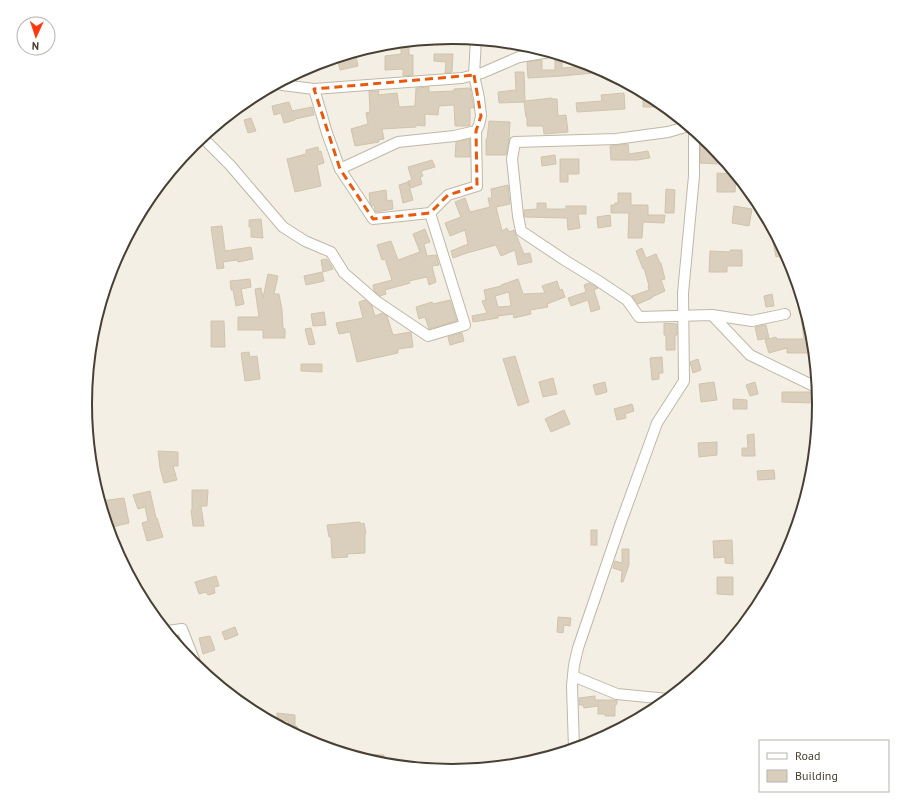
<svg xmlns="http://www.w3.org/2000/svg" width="905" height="808" font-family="'PT Sans',sans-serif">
<rect width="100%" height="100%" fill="#f4efe4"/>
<g fill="#dacebc" stroke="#d2c4ab" fill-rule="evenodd">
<path d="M409 41V55H413V75L403 76V69L385 70V56L401 54V42Z"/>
<path d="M355 52 358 66 340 70 338 61 343 60 342 56Z"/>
<path d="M434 54H453L452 72 445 73 446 62 434 61Z"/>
<path d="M562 58V68L575 67V63L585 62 592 65 593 73 562 76 528 78 527 62 542 60V70H555V59Z"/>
<path d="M515 72H524L525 101 552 98V99H557L558 116 566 115 568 132 544 134 543 126H527V117H526L524 102 499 103 498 92 516 90Z"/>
<path d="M429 87V92L454 91V89L470 88 474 108H470V126H455L454 105 439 106 438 115 425 114V126L416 125V127L382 129 384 139 378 140 379 142 355 146 351 129 368 124 366 113 370 112 369 91H379L378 95 397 93 399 107 415 106 416 88Z"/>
<path d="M643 92 659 101V107H643Z"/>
<path d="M624 93 625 109 577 112 576 103 602 101 601 95Z"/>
<path d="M289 102 292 111 312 107 314 115 295 119V120L284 123 281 113 274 115 272 106Z"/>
<path d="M251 118 256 131 248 133 244 120Z"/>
<path d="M489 121 510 122 509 141 506 155H486V139H487Z"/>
<path d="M700 135 712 145 720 154V164L700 163Z"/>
<path d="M469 139H470V157H455L456 142Z"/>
<path d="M628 144 629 154 648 151 650 158 637 160H611L610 146Z"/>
<path d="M318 147 319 152 321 151 324 163 317 165 321 186 295 192 287 159 306 154V150Z"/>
<path d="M555 155 556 164 542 166 541 157Z"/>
<path d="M560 159H579V174H568V182H560Z"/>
<path d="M432 160 435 167 421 171 423 176 420 177 422 184 411 188 408 181 412 180 408 167Z"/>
<path d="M717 173 736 174 735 192H717Z"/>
<path d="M408 182 413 200 403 203 399 185Z"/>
<path d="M508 185 510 204 496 207 502 231 507 228 509 232 514 230 524 254 530 253 532 262 518 265 515 250 501 256 496 245 467 253 453 258 451 251 468 244 465 230 450 236 445 223 461 217 455 202 465 198 470 212 490 207 488 198H492L491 189Z"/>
<path d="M666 189 675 190 674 213H665Z"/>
<path d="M386 190 387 201 392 200 393 209 376 212 375 210 374 205 372 206 370 203 369 193Z"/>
<path d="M618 193H631V205H648V215H665L664 223 643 222 642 238H628L629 213H611V205H615V203H618Z"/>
<path d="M537 203H546V209H566V206H586V214H578L580 228 568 230 567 218 525 217 524 210 537 209Z"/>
<path d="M734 206 752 209 749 226 732 223Z"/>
<path d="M610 215 611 226 598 228 597 217Z"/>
<path d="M261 219 263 238 251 237V227H249V220Z"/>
<path d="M222 226 225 251 251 247 253 259 238 262 237 260 223 262 224 268 217 269 211 227Z"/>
<path d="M771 226 781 244 783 255 776 257 770 227Z"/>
<path d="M425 229 430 242 424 244 427 256 436 255 439 265 432 266 436 282 429 285 427 277 409 281 410 283 385 290 386 294 380 296 374 291 373 285 392 280 385 259 382 260 377 245 391 241 398 260 420 252 413 234Z"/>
<path d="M642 248 646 258 656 254 660 263H661L665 279 661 280 665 291 652 297V298L638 304 632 296 649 290 648 286H649L644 268 643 269 636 251Z"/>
<path d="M730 250H742V266H727V272H709L710 251 730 252Z"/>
<path d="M327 259 332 267 333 269 323 272 321 260Z"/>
<path d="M322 272 324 281 306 285 304 276Z"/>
<path d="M268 274 278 276 274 294H279L282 310 283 328 285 329V338H263V330H238V317H259L255 289 261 288 263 298Z"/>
<path d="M250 279 251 287 241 289 244 304 236 306 233 290H231L230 281Z"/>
<path d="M518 279 523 294 545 293 542 286 557 281 560 290 562 289 565 297 547 304 548 307 530 310 531 314 514 318 513 314 498 316V318L473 322 472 316 487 313 482 301 486 300 484 290 501 286V285ZM509 292 511 306 498 307 495 296Z"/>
<path d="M589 283 598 288 594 290 600 309 591 312 588 300 571 306 568 298 586 292 584 285Z"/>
<path d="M772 294 774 306 766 307 764 296Z"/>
<path d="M365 300 372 306 375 316 382 313 387 316 393 335 411 332 413 347 398 349V353L357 362 350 332 339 334 336 323 363 318 359 302Z"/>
<path d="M450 300 457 321 429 329 425 317 419 319 416 307 432 302 433 304Z"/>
<path d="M324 312 326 325 313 326 311 314Z"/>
<path d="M808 317 812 332 813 353H787V348L769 353 765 340 776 337 777 339H804L801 318Z"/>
<path d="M211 321H224L225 347H211Z"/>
<path d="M664 323 677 324V335H675V350H666V335H664Z"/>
<path d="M766 325 769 338 758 340 755 327Z"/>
<path d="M311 328 315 344 309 345 305 329Z"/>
<path d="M462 333 464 341 450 345 448 337Z"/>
<path d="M249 352 250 357 257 356 260 379 245 381 241 353Z"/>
<path d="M515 356 529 402 518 406 503 359Z"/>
<path d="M662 357 663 373H659V379L652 380 650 358Z"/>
<path d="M698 359 701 370 693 373 690 362Z"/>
<path d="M301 364H322V372L301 371Z"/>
<path d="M553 378 557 394 543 397 539 382Z"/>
<path d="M605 382 607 392 596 395 593 385Z"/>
<path d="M714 382 717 400 701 402 699 384Z"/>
<path d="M755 382 758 394 750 396 746 385Z"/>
<path d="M782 392H812L814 393V403L782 402Z"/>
<path d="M733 399 747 400V409H733Z"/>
<path d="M632 404 634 411 625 414 626 418 617 420 614 409Z"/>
<path d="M564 410 570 424 551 432 545 419Z"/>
<path d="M754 434 755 456H742V448H748L747 435Z"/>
<path d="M717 442V455L699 457 698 443Z"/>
<path d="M158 451 178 452V466H173L177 480 164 483 160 468Z"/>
<path d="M774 470 775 479 758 480 757 471Z"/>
<path d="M192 490H208L207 506H201L204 526H193L191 510H192Z"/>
<path d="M150 491 156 518H157L163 537 147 541 142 523 148 521 145 507 138 509 133 495Z"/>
<path d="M124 498 129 523 108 528 100 501Z"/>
<path d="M360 522 361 524 364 523 366 533 365 534V553L347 554 348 557 332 558 331 537H329L327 525Z"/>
<rect x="591" y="530" width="6" height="15"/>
<path d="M732 540 733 564 725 563V557L714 558 713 541Z"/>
<path d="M622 549H629V565L623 582H621L622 571 613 568 615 561 622 563Z"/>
<path d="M216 576 219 586 214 587 215 593 208 595 206 592 199 594 195 582Z"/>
<path d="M717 577H733V595L717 594Z"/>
<path d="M558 617 571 618 570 626 564 625 563 633 557 632Z"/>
<path d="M235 627 238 635 225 640 222 632Z"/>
<path d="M210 636 215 650 203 654 199 638Z"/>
<path d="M595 696V700H617V704L615 705V716H605V714H598V706L584 708 583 705H579V698Z"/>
<path d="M277 713 295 715V726H297L299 736 284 728 289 727 288 721 277 720Z"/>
<path d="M356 754 384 755V763H377L356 756Z"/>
</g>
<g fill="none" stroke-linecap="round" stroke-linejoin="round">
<g stroke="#c0b8a6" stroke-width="12">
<g id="minor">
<path d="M278 83 282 85 314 89 327 133 340 169 373 219 430 213 448 195 477 186 476 131"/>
<path d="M314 89 462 78 482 73 519 57 550 52"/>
<path d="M689 126 668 132 616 139 515 142 512 159 518 216 521 231 566 261 597 280 627 300 639 317 712 315 750 355 818 388"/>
<path d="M202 137 230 165 283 227 305 241 331 252 344 273 366 292 376 301 428 336 465 325 430 213"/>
<path d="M340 169 398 142 454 136 476 131 479 125 481 116 479 98 474 75 476 39"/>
<path d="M712 315 752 321 785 314"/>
<path d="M167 631 182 629 197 667"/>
<path d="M573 676 617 694 668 699"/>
<path d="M574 749 572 686 574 665 578 648 620 525 657 423 684 381 683 293 694 176V130"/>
</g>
</g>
<use href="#minor" stroke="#fff" stroke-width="10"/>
</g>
<path fill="none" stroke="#e8590c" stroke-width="3" stroke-dasharray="8 5" stroke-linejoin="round" d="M474 75 481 116 476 131 477 186 448 195 430 213 373 219 340 169 314 89Z"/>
<path d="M0 0H905V808H0ZM92 404a360 360 0 1 1 720 0a360 360 0 1 1-720 0Z" fill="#fff" fill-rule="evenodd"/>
<path fill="none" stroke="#474033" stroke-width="2" d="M92 404a360 360 0 1 1 720 0a360 360 0 1 1-720 0Z"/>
<rect x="759" y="740" width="130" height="52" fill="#ffffff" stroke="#b5b3ad"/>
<rect x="767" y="753" width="20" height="6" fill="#ffffff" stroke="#b5b3ad"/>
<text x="795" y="760" font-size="12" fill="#474033">Road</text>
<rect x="767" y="770" width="20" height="12" fill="#dacebc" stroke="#b5b3ad"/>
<text x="795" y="780" font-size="12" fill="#474033">Building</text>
<g transform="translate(36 36) rotate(183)"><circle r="19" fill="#ffffff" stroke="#b5b3ad"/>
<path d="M0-3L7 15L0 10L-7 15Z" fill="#ff3810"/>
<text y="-6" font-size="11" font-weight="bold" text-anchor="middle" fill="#474033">N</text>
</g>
</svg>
